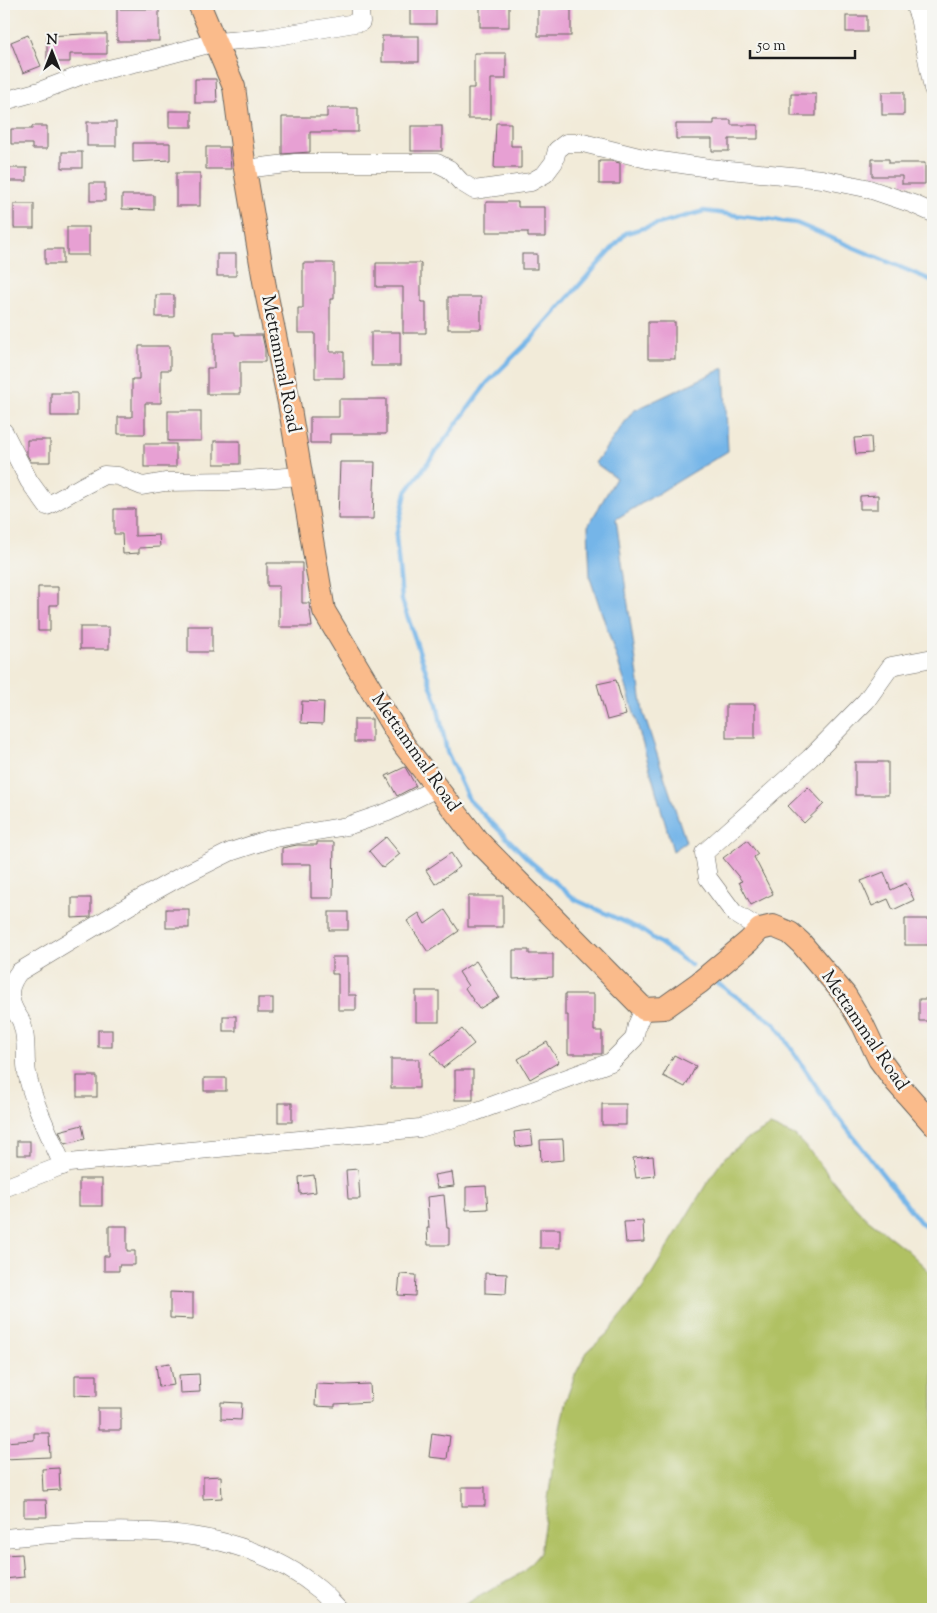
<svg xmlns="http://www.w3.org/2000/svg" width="937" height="1613" font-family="'Sorts Mill Goudy',serif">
<rect width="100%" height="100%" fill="#f6f6f2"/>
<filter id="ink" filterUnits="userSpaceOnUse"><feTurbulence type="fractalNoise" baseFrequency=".02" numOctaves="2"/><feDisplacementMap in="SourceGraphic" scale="10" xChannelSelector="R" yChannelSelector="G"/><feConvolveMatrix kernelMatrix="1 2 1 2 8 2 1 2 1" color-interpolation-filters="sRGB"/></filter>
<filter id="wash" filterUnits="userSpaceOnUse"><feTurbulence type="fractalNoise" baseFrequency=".0096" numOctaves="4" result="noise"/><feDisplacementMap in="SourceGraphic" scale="20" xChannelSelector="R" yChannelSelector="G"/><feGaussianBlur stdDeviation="1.12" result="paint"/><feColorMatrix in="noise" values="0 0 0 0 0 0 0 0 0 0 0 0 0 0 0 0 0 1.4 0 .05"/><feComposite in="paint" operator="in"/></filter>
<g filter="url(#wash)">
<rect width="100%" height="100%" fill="#f2ebd9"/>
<path fill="#b0c164" stroke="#666e40" d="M770 1126 795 1136 812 1154 847 1198 865 1217 907 1250 933 1275V1609H457L523 1572 540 1553 555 1452 566 1400 575 1375 587 1352 608 1333 641 1291 710 1178 725 1157 746 1140Z"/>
<path fill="#74b5e8" stroke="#486882" d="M724 368 728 451 616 519 643 712 686 842 673 851 628 692 590 578 588 526 616 478 595 463 633 411Z"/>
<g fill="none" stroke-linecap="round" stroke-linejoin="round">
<g stroke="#74b5e8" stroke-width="4.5">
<path d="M691 965 640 929 576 900 531 862 469 800 447 752 437 704 402 600 396 537 406 492 487 383 534 336 626 233 704 211 796 223 933 281"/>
<path d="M713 980 775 1024 830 1107 920 1222 933 1230"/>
</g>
</g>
<g id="blocks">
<g fill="#e7a0d3">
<rect x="480" y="4" width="29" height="23"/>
<rect x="410" y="5" width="26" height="19"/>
<rect x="538" y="8" width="33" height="28"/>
<rect x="117" y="9" width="42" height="32"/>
<rect x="846" y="16" width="21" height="16"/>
<path d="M83 34H107V54H70V62H47V36Z"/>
<path d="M28 35 41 66 23 73 11 42Z"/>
<rect x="382" y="36" width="37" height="26"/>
<path d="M474 53H506V79H491V119H468V88H474Z"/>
<path d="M195 79H216L217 103H195Z"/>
<rect x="882" y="92" width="22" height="23"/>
<rect x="791" y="94" width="25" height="22"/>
<path d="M327 108H358V132H310V152L282 154V117H327Z"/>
<rect x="169" y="111" width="23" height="16"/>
<path d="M714 120H731V125H758V139H729V151H712V139H676V124H714Z"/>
<rect x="87" y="122" width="29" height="24"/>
<path d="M496 123H511V146H521V168H494Z"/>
<path d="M32 126H47V149H32V144H11V129H32Z"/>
<rect x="411" y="126" width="31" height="25"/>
<path d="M133 143H170V160L133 162Z"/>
<path d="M206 147H229L231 169H206Z"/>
<rect x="62" y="152" width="20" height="16"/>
<path d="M872 159H889V163H925V184H902V176H872Z"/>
<path d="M599 161H611L620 163V184H599Z"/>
<rect x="4" y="168" width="23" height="13"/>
<rect x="176" y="173" width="24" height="33"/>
<rect x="90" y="183" width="15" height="18"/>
<path d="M122 195H154V210L122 209Z"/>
<path d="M486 202H518V207H545V237H528V232H486Z"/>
<rect x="14" y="204" width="20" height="24"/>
<rect x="67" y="227" width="22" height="28"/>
<rect x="45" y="249" width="18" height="15"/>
<rect x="217" y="254" width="19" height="22"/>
<rect x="522" y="254" width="15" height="15"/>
<path d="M303 263H334V299H330V352H344V378H315V333H298V308H303Z"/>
<path d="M376 263H421V302H426V333H403V287H376Z"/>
<rect x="156" y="295" width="18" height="22"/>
<rect x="448" y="297" width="33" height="32"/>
<rect x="648" y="322" width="27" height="37"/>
<path d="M214 332H235V335H262L265 349V362H240V394H207V368H214Z"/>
<rect x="371" y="332" width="29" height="34"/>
<path d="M139 346H170V370H161V403H145V434H118V417H132V379H139Z"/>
<rect x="51" y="393" width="26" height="23"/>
<path d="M339 399H386V434H330V443H310V417H339Z"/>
<rect x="168" y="411" width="33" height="30"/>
<path d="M871 437 872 453 856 454 854 438Z"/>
<path d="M27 440H50V462H31L27 455Z"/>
<rect x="214" y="441" width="26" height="23"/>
<rect x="144" y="444" width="32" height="23"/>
<path d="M340 462H375L373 519H338Z"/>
<path d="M878 495V509H860V496Z"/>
<path d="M114 509H135V536L159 535 160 547 139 548V553L123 554 122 534H114Z"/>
<path d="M267 563H302V603H309L312 627H279V586H267Z"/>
<path d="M38 587H58V605H50V631H38Z"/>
<rect x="188" y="626" width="24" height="26"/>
<rect x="80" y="627" width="29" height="22"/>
<path d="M616 680 626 715 607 720 597 684Z"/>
<path d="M302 701 324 702 323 724 301 723Z"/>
<rect x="726" y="704" width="29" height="34"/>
<rect x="354" y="719" width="18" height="23"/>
<rect x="855" y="762" width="33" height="33"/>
<path d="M405 767 416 786 397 796 386 776Z"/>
<path d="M808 787 824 804 804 823 788 806Z"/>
<path d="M386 837 400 854 383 868 369 851Z"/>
<path d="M747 840 758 854 754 857 773 894 751 905 739 882 742 881 723 858Z"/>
<path d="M317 842H334L333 898H311V864H282V848L297 845H317Z"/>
<path d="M451 853 460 867 435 884 426 870Z"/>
<path d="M884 872 891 890 906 883 914 900 893 910 888 899 872 906 861 881Z"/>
<rect x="468" y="896" width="35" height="31"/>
<path d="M72 898H91V917L72 918Z"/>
<rect x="166" y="909" width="23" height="19"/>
<path d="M445 910 459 931 428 952 407 921 419 913 425 924Z"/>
<rect x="329" y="912" width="19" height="18"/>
<rect x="905" y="919" width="25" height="26"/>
<path d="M513 950H529V954H553V977L513 979Z"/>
<path d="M332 957H348V995H356V1010H338V974H332Z"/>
<path d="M476 961 499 997 479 1009 465 988 468 986 459 972Z"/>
<rect x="416" y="991" width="23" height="31"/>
<path d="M565 994H594V1031H602V1054H568V1015H565Z"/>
<rect x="258" y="998" width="15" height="15"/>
<rect x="919" y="999" width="14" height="22"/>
<rect x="223" y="1016" width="13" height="15"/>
<path d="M462 1029 474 1044 443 1068 431 1053Z"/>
<rect x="98" y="1030" width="14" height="17"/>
<path d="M547 1042 559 1062 530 1079 518 1059Z"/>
<path d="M674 1055 696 1066 685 1087 663 1076Z"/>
<rect x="391" y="1059" width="28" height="29"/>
<rect x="455" y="1070" width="18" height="30"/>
<rect x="77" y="1076" width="20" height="21"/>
<rect x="204" y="1078" width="22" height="13"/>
<rect x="278" y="1103" width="14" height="19"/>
<rect x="602" y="1104" width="24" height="21"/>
<path d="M82 1125 85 1139 65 1144 59 1131Z"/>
<path d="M531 1130 533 1145 516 1147 514 1132Z"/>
<path d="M563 1139 564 1160 541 1162 540 1140Z"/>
<rect x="17" y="1141" width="13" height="14"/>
<path d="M653 1156 655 1176 636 1178 633 1158Z"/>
<path d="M358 1169 360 1199H348L346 1170Z"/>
<path d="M452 1172 454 1186 437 1188 434 1175Z"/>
<path d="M314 1175 316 1192 300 1194 299 1177Z"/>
<rect x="79" y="1179" width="23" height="27"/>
<path d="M486 1186 488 1209 466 1210V1187Z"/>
<path d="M444 1195 447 1228H449V1245H428L427 1228H429L427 1197Z"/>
<path d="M643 1221 644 1242 626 1243 624 1222Z"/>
<path d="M109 1226H127V1251H135V1265H119V1271H104V1256H109Z"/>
<rect x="540" y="1229" width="20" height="19"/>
<path d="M485 1273 507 1274 506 1294 485 1293Z"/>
<path d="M400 1274 416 1275 415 1296 398 1295Z"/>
<path d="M170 1292 193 1293V1319L170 1318Z"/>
<path d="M170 1363 174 1385 159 1387 156 1365Z"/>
<path d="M199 1374 200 1392 180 1393 179 1375Z"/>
<path d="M75 1375H97V1396L75 1395Z"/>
<path d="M316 1384 345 1385 370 1384 371 1402 335 1404V1407L315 1406Z"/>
<path d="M221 1402 242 1403 241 1420 221 1419Z"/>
<rect x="98" y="1408" width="23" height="22"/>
<path d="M34 1433H49L50 1457 4 1459V1442L34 1440Z"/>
<path d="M432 1433 450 1436 447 1459 429 1457Z"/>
<path d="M59 1468 60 1490 43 1491 42 1469Z"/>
<path d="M221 1476 222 1498 203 1499V1477Z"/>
<rect x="462" y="1487" width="23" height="19"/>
<path d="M24 1500H46L47 1517H24Z"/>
<path d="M22 1554 24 1577 4 1579V1555Z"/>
</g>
</g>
</g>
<g filter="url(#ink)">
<use href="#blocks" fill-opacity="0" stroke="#67645e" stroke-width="1"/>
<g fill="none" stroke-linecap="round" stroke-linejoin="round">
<g stroke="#67645e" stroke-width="19">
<g id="minor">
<path d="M914 4 919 17 933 89"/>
<path d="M4 101 40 91 82 75 152 59 216 42 266 38 361 22 359 4"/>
<path d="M245 169 295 163H437L449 169 461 182 474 190 531 182 545 174 554 162 557 150 566 143H583L647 159 709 168 822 179 866 188 913 204 933 213"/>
<path d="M4 432 29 481 47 506 81 487 104 475 118 476 142 486 165 482 233 481 301 476"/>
<path d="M760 929 734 913 708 878 704 853 810 758 866 701 891 666 933 658"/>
<path d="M63 1166C51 1137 33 1104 27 1073 24 1057 28 1040 22 1024 21 1019 17 1015 15 1011 7 996 9 985 19 972L142 898 178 878 230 852 270 839 347 826 388 812 437 788"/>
<path d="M4 1188 69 1163 420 1128 475 1112 611 1062 634 1039 637 1025 644 1009"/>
<path d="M4 1538C110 1529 232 1517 320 1590 327 1596 333 1603 339 1609"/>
</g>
</g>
<g stroke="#67645e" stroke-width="24">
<path id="major" d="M199 4 234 87 245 169 265 287 289 403 324 611 404 745 477 840 644 1009 664 1008 699 983 749 941 760 929 773 926 790 933 801 943 845 995 863 1025 879 1059 896 1082 933 1124"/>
</g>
<use href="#minor" stroke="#fff" stroke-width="18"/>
<use href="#major" stroke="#fabb8b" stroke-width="22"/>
</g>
</g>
<g text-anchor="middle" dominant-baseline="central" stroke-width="5" stroke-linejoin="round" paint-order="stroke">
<g font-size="19" fill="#1c1c1c" stroke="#f6f6f2">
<text transform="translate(280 364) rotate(79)">Mettammal Road</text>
<text transform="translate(415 753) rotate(55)">Mettammal Road</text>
<text transform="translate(864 1031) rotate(56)">Mettammal Road</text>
</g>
</g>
<rect width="937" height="1613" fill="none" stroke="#f6f6f2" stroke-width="20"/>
<g transform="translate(52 52)" stroke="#f6f6f2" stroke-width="4" paint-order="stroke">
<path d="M0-4L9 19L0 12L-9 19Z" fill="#1c1c1c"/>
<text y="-8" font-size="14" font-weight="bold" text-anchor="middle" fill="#1c1c1c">N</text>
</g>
<path d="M750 50v8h105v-8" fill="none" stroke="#1c1c1c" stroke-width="2.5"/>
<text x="757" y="50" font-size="15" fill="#1c1c1c" stroke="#f6f6f2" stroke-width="4" paint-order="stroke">50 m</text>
</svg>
